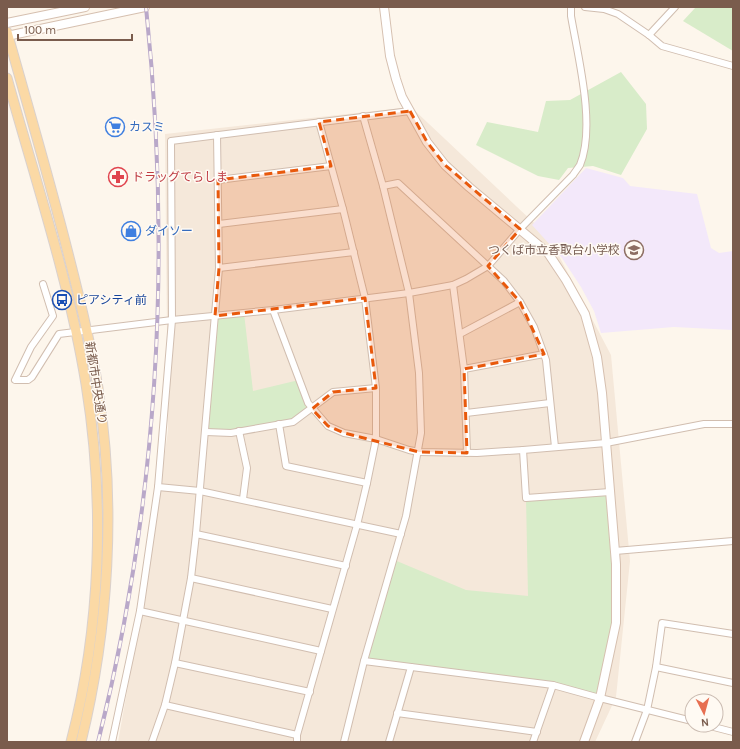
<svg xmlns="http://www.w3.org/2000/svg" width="740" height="749" font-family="Karla,'Noto Sans JP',sans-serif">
<rect width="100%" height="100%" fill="#fdf6ec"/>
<path fill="#f5e8da" d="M411 107 549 237 611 355 630 561 616 697 595 742H118L151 556 168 430 165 134Z"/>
<path fill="#f3e8fa" d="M586 168 623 178 630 186 697 194 711 248 719 253 733 251V330L674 327 601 333 594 311 581 287 562 258 532 225Z"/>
<g fill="#d8ecc9">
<path d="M696 7H733V51L683 21Z"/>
<path d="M621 72 646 104 647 129 621 175 593 166 568 168 559 180 538 176 476 145 487 122 538 132 546 101 570 100Z"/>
<path d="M244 313 253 391 299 380 312 409 293 422 239 431 206 432 215 316Z"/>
<path d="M610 492 616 623 600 698 553 685 364 661 392 559 466 590 528 596 526 498Z"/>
</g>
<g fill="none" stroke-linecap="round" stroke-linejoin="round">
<g stroke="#d1beb0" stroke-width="8">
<g id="street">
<path d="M585 7 604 9 618 14 649 35 662 46 733 66"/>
<path d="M649 35 675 7"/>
<path d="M218 180 331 166"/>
<path d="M383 186 398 183 504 281 520 302 534 327 546 360 555 447"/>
<path d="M219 224 343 209"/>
<path d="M219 268 354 252"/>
<path d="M43 284 53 316 31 347 15 380H28L32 377 59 334 172 320 273 310 409 293 453 285 466 279 488 266 520 229 573 175C575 172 578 168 580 165 596 126 578 57 571 16V7"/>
<path d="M453 285 464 369 467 453"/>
<path d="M273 310 308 403 328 426 344 433 376 439 409 450 419 452 477 453 523 450 606 443 704 424H733"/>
<path d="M460 334 520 302"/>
<path d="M464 369 544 354"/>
<path d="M466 413 550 403"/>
<path d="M279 424 286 466 367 483"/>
<path d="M239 431 247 468 243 499"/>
<path d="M206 432 231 433 293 422 333 392 376 388"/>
<path d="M523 450 526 498 610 492"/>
<path d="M158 487 200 491 401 534"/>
<path d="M196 534 346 566"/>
<path d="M615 551 733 541"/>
<path d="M191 578 332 609"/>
<path d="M140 611 321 651"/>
<path d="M364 661 553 685 600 698 692 721"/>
<path d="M175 663 310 692"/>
<path d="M656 667 733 683"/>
<path d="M165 705 297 735"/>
<path d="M397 713 537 732"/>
<path d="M706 725 733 732"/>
<path d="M112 742 140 611 158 487 172 320 171 141 410 111"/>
<path d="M152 742 165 705 175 663 191 578 196 534 219 268 217 135"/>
<path d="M297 742V735L357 525 367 483 376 439V388L365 298 343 209 319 122"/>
<path d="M344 742 364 661 406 516 421 433 419 373 409 293 383 186 363 116"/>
<path d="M389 742 411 667"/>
<path d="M533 742 553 685"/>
<path d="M635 742 647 710 656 667 662 623 733 634"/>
</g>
</g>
<g stroke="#d6c0b0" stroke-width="10">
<g id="secondary">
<path d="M384 7 390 56 396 79 402 97 427 142 445 165 469 187 548 253 566 280 585 314 597 357 602 393 616 564V623L600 698 584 742"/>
<path d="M7 23 85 7"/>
<path d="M7 36 145 7"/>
</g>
</g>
<g stroke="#dad1cd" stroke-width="11">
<g id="primary">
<path d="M7 32C28 107 50 181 69 257 80 300 91 344 98 388 116 504 109 628 81 742"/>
<path d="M7 78C35 179 69 280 86 384 105 501 101 627 71 742"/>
</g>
</g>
<use href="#street" stroke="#fff" stroke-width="6"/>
<use href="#secondary" stroke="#fff" stroke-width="8"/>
<use href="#primary" stroke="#fbd9a5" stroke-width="9"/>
<g stroke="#b9a8c9" stroke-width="4">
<path id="rail" d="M98 742C159 500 172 255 146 7"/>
</g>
<use href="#rail" stroke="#fffaf3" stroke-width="2.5" stroke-dasharray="8" stroke-linecap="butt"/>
</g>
<path fill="#e8590c" fill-opacity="0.2" stroke="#e8590c" stroke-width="3" stroke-dasharray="8 5" stroke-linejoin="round" d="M410 111 427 142 445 165 520 229 488 266 520 302 544 354 464 369 467 453 419 452 344 433 328 426 312 409 333 392 376 388 365 298 215 316 219 268 218 180 331 166 319 122Z"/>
<defs>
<g id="supermarket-ring" transform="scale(1)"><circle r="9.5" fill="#fffaf3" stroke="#3f7fe0" stroke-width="1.5"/><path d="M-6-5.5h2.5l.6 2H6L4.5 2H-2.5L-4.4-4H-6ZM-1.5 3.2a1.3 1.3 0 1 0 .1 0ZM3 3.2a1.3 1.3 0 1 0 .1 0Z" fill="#3f7fe0"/></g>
<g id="pharmacy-ring" transform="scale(1)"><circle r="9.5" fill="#fffaf3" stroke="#e0444e" stroke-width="1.5"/><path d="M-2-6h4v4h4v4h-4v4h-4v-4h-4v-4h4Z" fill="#e0444e"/></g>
<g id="shop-ring" transform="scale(1)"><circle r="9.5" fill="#fffaf3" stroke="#3f7fe0" stroke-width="1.5"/><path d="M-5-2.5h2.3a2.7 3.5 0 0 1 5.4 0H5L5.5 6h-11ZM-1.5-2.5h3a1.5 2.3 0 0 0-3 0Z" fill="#3f7fe0"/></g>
<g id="school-ring" transform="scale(1)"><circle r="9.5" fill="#fffaf3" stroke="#8d6e63" stroke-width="1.5"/><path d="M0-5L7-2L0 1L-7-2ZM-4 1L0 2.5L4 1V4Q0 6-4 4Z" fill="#8d6e63"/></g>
<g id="bus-ring" transform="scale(1)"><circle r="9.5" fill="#fffaf3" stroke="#1a4fb4" stroke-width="1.5"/><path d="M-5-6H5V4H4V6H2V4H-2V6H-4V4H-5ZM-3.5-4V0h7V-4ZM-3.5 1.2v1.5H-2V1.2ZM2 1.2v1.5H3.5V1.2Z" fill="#1a4fb4"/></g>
</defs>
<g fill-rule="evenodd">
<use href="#supermarket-ring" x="115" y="127"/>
<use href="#pharmacy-ring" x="118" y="177"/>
<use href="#shop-ring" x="131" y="231"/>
<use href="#school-ring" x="634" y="250"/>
<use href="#bus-ring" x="62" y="300"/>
</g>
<g text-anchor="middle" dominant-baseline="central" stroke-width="3" stroke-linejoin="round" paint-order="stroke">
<g font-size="12" fill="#366cbe" stroke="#fffaf3" text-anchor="start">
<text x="129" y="127">カスミ</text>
<text x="145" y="231">ダイソー</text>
</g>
<g font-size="12" fill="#be3a42" stroke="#fffaf3" text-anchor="start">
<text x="132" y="177">ドラッグてらしま</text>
</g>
<g font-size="12" fill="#785e54" stroke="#fffaf3" text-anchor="end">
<text x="620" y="250">つくば市立香取台小学校</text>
</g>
<g font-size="12" fill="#164399" stroke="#fffaf3" text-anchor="start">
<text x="76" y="300">ピアシティ前</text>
</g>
<g font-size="12" fill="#7a5c4d" stroke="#fffaf3">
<text transform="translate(96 383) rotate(81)">新都市中央通り</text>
</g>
</g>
<rect width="740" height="749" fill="none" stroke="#7a5c4d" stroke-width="16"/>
<g transform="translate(704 713) rotate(174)"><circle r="19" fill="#fffaf3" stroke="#cabbb1"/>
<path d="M0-3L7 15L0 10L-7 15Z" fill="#e76f51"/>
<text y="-6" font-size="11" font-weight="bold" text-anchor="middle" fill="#7a5c4d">N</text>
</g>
<path d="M18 34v6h114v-6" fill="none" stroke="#7a5c4d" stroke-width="2"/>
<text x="24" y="34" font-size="12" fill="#7a5c4d" stroke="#fffaf3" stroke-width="3" paint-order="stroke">100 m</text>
</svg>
